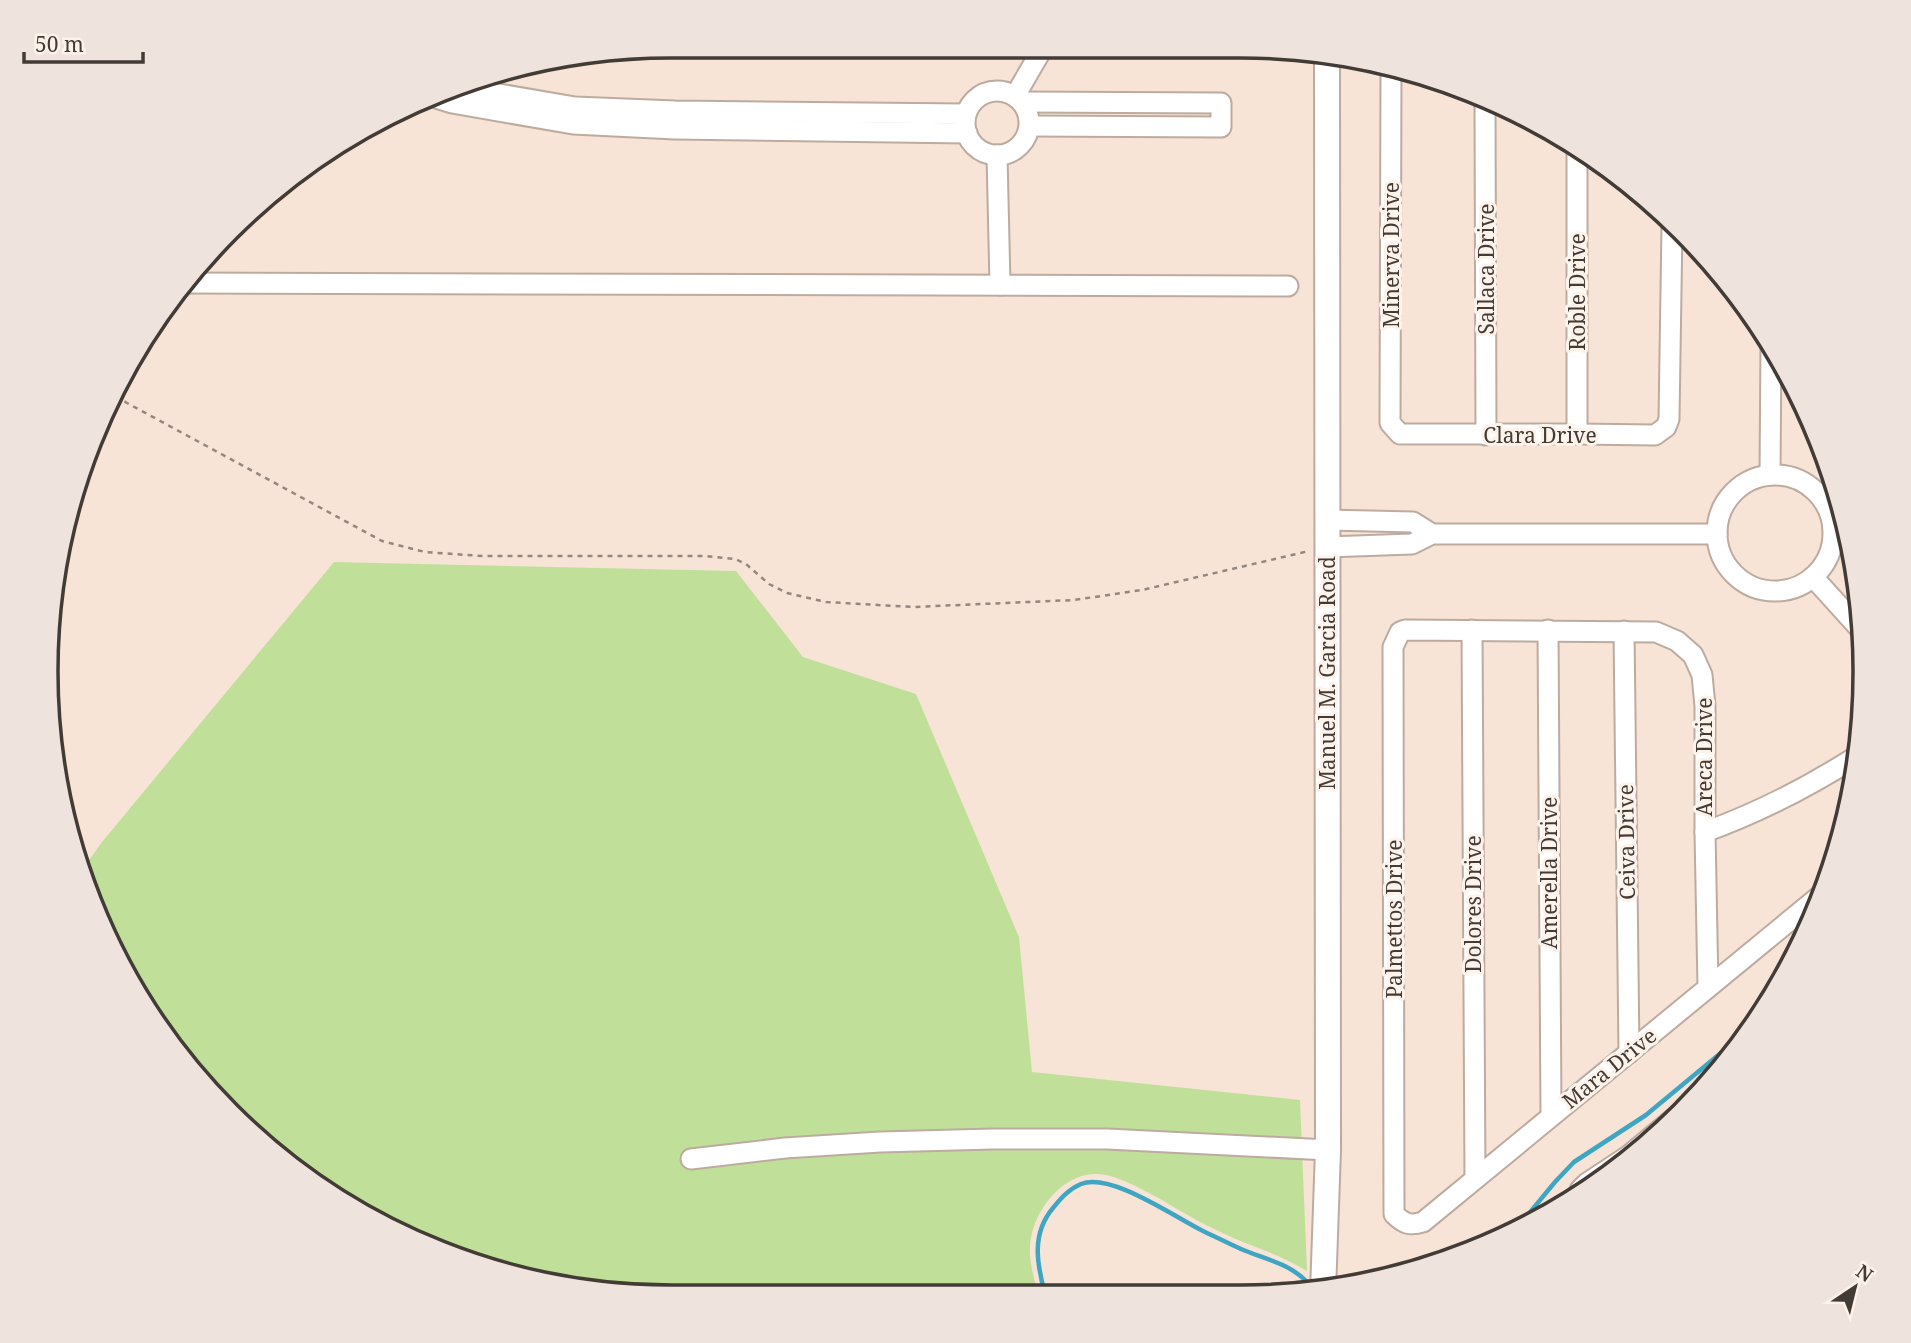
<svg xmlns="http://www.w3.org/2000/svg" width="1911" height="1343" font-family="'Noto Serif',serif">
<rect width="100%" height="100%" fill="#f7e4d7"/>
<path fill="#c0e09a" d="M334 562 736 571 803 657 916 694 1019 937 1032 1072 1300 1100 1307 1271C1286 1258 1265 1251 1243 1242 1230 1237 1217 1230 1204 1224 1178 1211 1125 1174 1097 1174 1061 1173 1032 1213 1030 1246 1029 1262 1034 1278 1038 1294L631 1296 510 1276 395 1233 291 1168 201 1085 110 948 85 866 102 842Z"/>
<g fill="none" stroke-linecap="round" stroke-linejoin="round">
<g stroke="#3ea6c2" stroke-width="4.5">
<path d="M1512 1234 1555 1182 1574 1162 1646 1115 1751 1028"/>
<path d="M1045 1294C1037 1264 1031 1234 1053 1208 1061 1198 1069 1189 1081 1184 1112 1172 1177 1219 1207 1233 1218 1238 1230 1244 1241 1249 1264 1259 1289 1263 1307 1282"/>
</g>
<g stroke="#bdab9f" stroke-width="23">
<g id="minor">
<path d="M1391 69 1390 423 1400 434H1577L1655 435 1666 427 1669 419 1672 227"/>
<path d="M464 88 575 107 675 111 966 114"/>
<circle cx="997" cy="123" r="32"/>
<path d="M1015 96 1044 46"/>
<path d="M439 99 452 103 573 124 675 129 967 133"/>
<path d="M1022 102 1221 103V127L1030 126"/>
<path d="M1485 104 1486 435"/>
<path d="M997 155 1000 285"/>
<path d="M186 283 1288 286"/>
<path d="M1577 434V150"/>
<path d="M1770 475 1771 344"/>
<circle cx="1775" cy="533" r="58"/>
<path d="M1327 520 1413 522 1432 534"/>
<path d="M1327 547 1412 544 1432 534H1717"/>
<path d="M1813 577 1861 630"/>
<path d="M1472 630 1475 1179"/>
<path d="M1548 630 1551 1115"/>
<path d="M1624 631 1629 1053"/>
<path d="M1705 832C1760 812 1807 788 1857 756"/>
<path d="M1708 988 1705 832V706L1702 675 1693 655 1677 641 1656 632 1405 630 1400 632 1393 647 1394 1214C1404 1224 1410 1226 1423 1222 1555 1112 1689 1004 1822 894"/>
<path d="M691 1159 785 1148 880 1142 993 1139H1107L1328 1150"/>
<path d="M1580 1190 1587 1183 1628 1156 1674 1118"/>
</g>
</g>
<g stroke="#bdab9f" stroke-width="28">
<path id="major" d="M1323 1292 1328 1150 1327 54"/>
</g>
<path stroke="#94877f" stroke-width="2.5" stroke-dasharray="5 5" stroke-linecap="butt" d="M116 396 127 403 382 541 425 552 482 556H705L735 559 746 564 769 584 787 593 826 602 913 607 1074 600 1142 590 1309 551"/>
<use href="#minor" stroke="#fff" stroke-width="19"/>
<use href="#major" stroke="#fff" stroke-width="24"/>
</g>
<g text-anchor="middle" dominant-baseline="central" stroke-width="6" stroke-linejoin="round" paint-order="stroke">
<g font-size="21" fill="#433b36" stroke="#fef3eb">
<text transform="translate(1391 255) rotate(-90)">Minerva Drive</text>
<text transform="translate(1486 269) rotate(-90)">Sallaca Drive</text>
<text transform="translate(1577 292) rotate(-90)">Roble Drive</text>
<text x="1540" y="435">Clara Drive</text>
<text transform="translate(1327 673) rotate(-90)">Manuel M. Garcia Road</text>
<text transform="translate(1704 757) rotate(-90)">Areca Drive</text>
<text transform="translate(1626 842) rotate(-91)">Ceiva Drive</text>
<text transform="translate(1549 873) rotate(-90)">Amerella Drive</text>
<text transform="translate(1473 904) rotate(-90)">Dolores Drive</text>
<text transform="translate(1394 919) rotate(-90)">Palmettos Drive</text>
<text transform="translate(1609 1068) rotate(-39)">Mara Drive</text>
</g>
</g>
<path d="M0 0H1911V1343H0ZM671 58H1240A613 613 0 0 1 1853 671V672A613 613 0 0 1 1240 1285H671A613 613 0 0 1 58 672V671A613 613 0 0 1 671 58Z" fill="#efe4dd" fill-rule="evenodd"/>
<path fill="none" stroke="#433b36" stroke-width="3.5" d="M671 58H1240A613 613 0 0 1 1853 671V672A613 613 0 0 1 1240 1285H671A613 613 0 0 1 58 672V671A613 613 0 0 1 671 58Z"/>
<g transform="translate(1855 1287) rotate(35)" stroke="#fef3eb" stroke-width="5" paint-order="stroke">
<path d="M0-5L12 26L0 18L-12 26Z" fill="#433b36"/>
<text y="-10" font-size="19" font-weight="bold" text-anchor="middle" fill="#433b36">N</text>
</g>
<path d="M24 52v10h119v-10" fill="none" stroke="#433b36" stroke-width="3.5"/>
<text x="35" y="52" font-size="21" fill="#433b36" stroke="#fef3eb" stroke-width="5" paint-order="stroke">50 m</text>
</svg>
